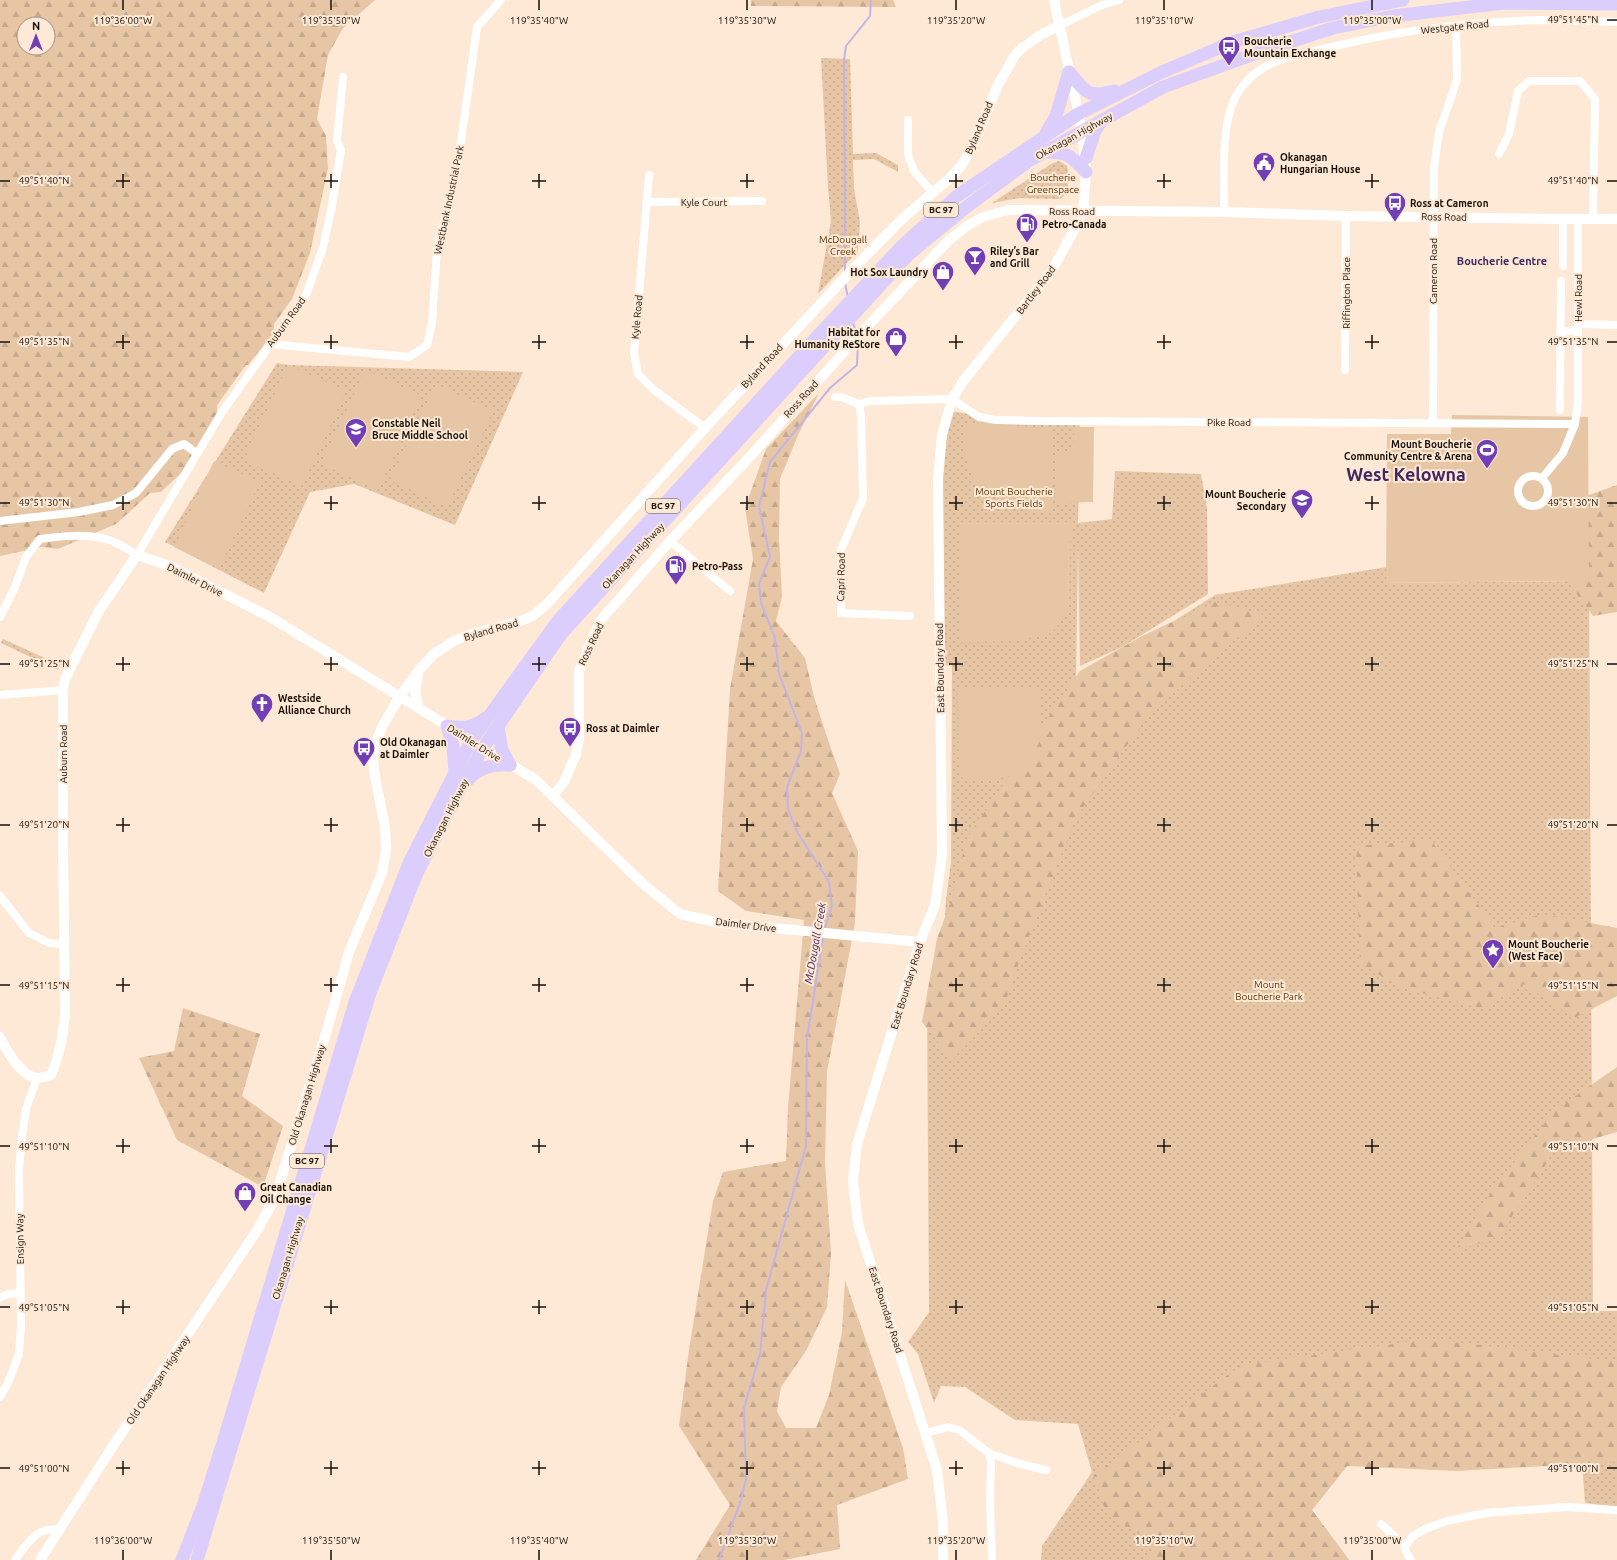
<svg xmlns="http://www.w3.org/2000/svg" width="1617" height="1560" font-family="Ubuntu,sans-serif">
<defs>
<pattern id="green-dots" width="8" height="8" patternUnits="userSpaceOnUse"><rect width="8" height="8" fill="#e7c6a5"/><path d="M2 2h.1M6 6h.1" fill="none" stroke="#c6a98d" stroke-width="1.8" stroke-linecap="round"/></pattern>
<pattern id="forest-firs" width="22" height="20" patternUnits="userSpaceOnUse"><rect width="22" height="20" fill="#e7c6a5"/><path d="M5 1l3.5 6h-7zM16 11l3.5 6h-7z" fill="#c6a98d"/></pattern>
</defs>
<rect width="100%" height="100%" fill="#fde9d5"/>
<g fill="url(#green-dots)">
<path d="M821 58 850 59 853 154 876 153 898 165V172L874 159 853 160 854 189 860 222 858 251 818 294 831 221 828 187Z"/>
<path d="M1059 161 1067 166 1069 177 1067 193 1060 199 1019 198 992 203 1051 164Z"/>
<path d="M277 363 288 365 523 372 455 525 354 484 310 492 264 593 165 542Z"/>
<path d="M950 411 1034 424H1080L1078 523 1112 519 1115 471 1201 474 1207 508 1208 594 1122 647 1080 666 1078 543 1076 683 1215 595 1387 567V583L1589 581 1593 1311H1617V1507L1585 1503 1582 1462 1347 1466 1312 1510 1349 1560H1041L1042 1546 1092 1472 1078 1424 1015 1420 965 1387 941 1386 934 1403 918 1354 908 1342 929 1312 927 1002 945 917 946 900 951 862 952 665 936 666V478Z"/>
<path d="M3 639 60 665 58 670 1 643Z"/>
</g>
<g fill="url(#forest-firs)" fill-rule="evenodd">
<path d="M0 0H375L343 28 328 55 317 119 326 136 328 168 310 253 292 299 274 324V332L248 365H246L217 405V418L203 443 180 474 161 492 150 493 116 524 58 549 42 547 0 556ZM24 24H48V48H24Z"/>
<path d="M751 0H893L896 7 751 6Z"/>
<path d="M819 393 799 433 780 479 779 538 782 597 776 621 805 658 814 697 827 737 840 774 832 793 858 851 855 923 827 1072 825 1162 831 1253 827 1307 806 1351 781 1387 777 1411 786 1428H816L829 1395 842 1332 845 1280 903 1448 908 1479 837 1505 840 1549 784 1560H696L730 1505 679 1426 689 1350 713 1201 723 1172 786 1161 788 1108 804 920 746 911 718 891 730 689 753 559 745 508 766 449Z"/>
<path d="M1617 485V612L1593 616 1551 560 1586 496Z"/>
<path d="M1215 602 1267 616 1222 650 1147 717 1075 819 1020 960 1004 1006 952 1060 922 1022 937 939 951 901 967 838 1080 671 1142 636Z"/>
<path d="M1431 840 1495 928 1542 914 1617 928V996L1574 1018 1524 984 1482 1009 1399 987 1360 963 1356 846Z"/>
<path d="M183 1008 260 1034 242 1096 283 1126 263 1187 177 1140 139 1058 174 1051Z"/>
<path d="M1617 1067V1132L1555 1150 1500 1235 1455 1252 1492 1191 1554 1111Z"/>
<path d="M1430 1339 1617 1362V1462L1457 1471 1347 1466 1312 1510 1349 1560H1149L1153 1543 1106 1513 1094 1475 1241 1365Z"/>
</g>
<g fill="#e7c6a5">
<path d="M288 365 346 391 302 486 244 460Z"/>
<path d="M365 370 422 396 378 490 321 464Z"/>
<path d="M436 384 493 411 447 507 390 480Z"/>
<path d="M1452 415 1588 417 1589 581 1386 583 1387 434H1451Z"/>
<path d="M963 423 1052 428 1053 514 1014 508 974 480 963 447Z"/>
<path d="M1074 427H1094L1093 502 1056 503 1057 453H1073Z"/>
<path d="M214 461 260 482 219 568 174 547Z"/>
<path d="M961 522H1071L1069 611 1052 633 1019 641 960 642Z"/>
<path d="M964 687H1040L1041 738 1032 757 1015 775 989 781 959 777 958 691Z"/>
</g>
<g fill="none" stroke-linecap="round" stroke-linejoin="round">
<g stroke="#c4b4e6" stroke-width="2">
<path d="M845 272 844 60 846 46 870 16 871 0"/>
<path d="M845 283 848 298"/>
<path d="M853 322 856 333"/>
<path d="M824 931 832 906 829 882 796 830 788 809 787 787 801 751 802 733 779 674 775 638 761 603 759 584 770 557 759 506 770 462 830 388 857 365 858 341"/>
<path d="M719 1560 741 1500 746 1479 744 1408 760 1354 766 1290 806 1146 807 1039 823 937"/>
</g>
<g stroke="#fff" stroke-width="8">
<path d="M1059 26 1102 5 1119 0"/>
<path d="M908 120V155L914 171 933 193"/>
<path d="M1499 154 1509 134 1518 91 1529 81H1580L1595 99 1593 218"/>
<path d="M649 175 634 353 638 374 654 390 705 428"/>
<path d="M646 202 762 201"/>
<path d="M1224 212C1225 176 1219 121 1239 91 1247 79 1259 69 1271 64 1287 56 1306 53 1323 49 1393 31 1466 22 1538 20 1565 20 1591 21 1617 22"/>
<path d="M1563 219V266"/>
<path d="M1578 324 1617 325"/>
<path d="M1560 332 1578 330"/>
<path d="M270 344 409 357 427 345 432 323 437 250 457 170 477 27 501 0"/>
<path d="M1345 370 1346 216"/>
<path d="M835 397H841L859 404"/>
<path d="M1560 410 1561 281"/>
<path d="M1433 423 1434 168 1439 132 1457 80 1456 25"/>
<circle cx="1533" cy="491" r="15"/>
<path d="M1542 478 1563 453 1575 424 1578 401V219"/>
<path d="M0 521 79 512 113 505 136 493 172 449 184 444 196 453"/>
<path d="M670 541 730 591"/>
<path d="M910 616 841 613V550L863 498 861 416 859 404 870 401 952 399 979 417 996 420 1036 421 1575 424"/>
<path d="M0 617 15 587 26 557 40 539C63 536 89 533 112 541 120 544 129 550 137 555L222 412 306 295 323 248 332 206 341 150 337 141 343 77"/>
<path d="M0 695 63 690"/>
<path d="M0 896 29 933 49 943 64 944"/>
<path d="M0 1298 7 1294 20 1293"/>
<path d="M0 1397 8 1383 19 1354 21 1325 19 1170 22 1136 26 1109 37 1078"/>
<path d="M926 1433 948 1427 959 1430 989 1453 991 1463 990 1504 992 1560"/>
<path d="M989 1453 1020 1464 1046 1470"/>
<path d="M1381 1524 1405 1546"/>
<path d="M15 1560C27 1544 37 1525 60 1530"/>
<path d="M1411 1560 1406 1552 1405 1546 1413 1536 1425 1529 1447 1521 1486 1513 1567 1507 1617 1510"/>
</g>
<g stroke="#fff" stroke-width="10">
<path d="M418 674 415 693 419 708"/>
<path d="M553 796 564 782 576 754 579 740V671L600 621 670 541 746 461 862 332 949 240 967 226 983 217 1008 210 1224 212 1346 216 1563 219H1617"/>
<path d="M0 1037C6 1050 22 1078 38 1078 42 1078 47 1076 51 1075 60 1054 63 1036 65 1013L63 841V690L65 679 99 611 137 555 170 566 270 617 536 780 642 883 680 914 720 923 920 942"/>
<path d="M40 1560 113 1446 258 1229 275 1198 329 1023 349 952 382 873 386 851 385 828 375 776 373 759 375 744 383 725 400 696 419 670 434 654 454 641 471 634 524 620 534 615 548 603 705 428 852 270 902 219 950 178 961 166 972 148 998 85 1015 55 1022 48 1042 34 1059 26"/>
<path d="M943 1560V1522L937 1470 858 1224 853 1181 857 1144 920 942 935 905 942 855 938 478 942 435 952 399 964 380 1051 272 1076 227 1083 211 1086 172 1082 130 1054 0"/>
</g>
<g stroke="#dccefc" stroke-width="13">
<path d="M1069 72C1086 92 1086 98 1114 91"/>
<path d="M1046 133 1056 116 1069 72"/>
<path d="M1044 152C1068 152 1070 155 1086 172"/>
<path d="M1086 158 1095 131 1102 120"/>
<path d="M498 727 502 750 510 765"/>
<path d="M455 772 453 745 447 726C464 728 471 729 486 718"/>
<path d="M468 780C479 767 494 764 510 765"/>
<path d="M182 1560 204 1503 225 1436 355 1002 409 863 471 741 557 622 814 340 903 245 957 196 1078 114 1162 72 1233 42 1319 17 1403 0"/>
<path d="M197 1560 370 993 417 873 461 787 483 748 561 634 908 255 965 208 1030 160 1163 87 1271 48 1333 28 1393 16 1504 3 1617 4"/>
</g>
</g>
<path fill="none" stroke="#191108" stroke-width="1.5" d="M123 0V10M331 0V10M539 0V10M747 0V10M956 0V10M1164 0V10M1372 0V10M1607 20H1617M123 174V188M331 174V188M539 174V188M747 174V188M956 174V188M1164 174V188M1372 174V188M0 181H10M116 181H130M324 181H338M532 181H546M740 181H754M949 181H963M1157 181H1171M1365 181H1379M1607 181H1617M123 335V349M331 335V349M539 335V349M747 335V349M956 335V349M1164 335V349M1372 335V349M0 342H10M116 342H130M324 342H338M532 342H546M740 342H754M949 342H963M1157 342H1171M1365 342H1379M1607 342H1617M123 496V510M331 496V510M539 496V510M747 496V510M956 496V510M1164 496V510M1372 496V510M0 503H10M116 503H130M324 503H338M532 503H546M740 503H754M949 503H963M1157 503H1171M1365 503H1379M1607 503H1617M123 657V671M331 657V671M539 657V671M747 657V671M956 657V671M1164 657V671M1372 657V671M0 664H10M116 664H130M324 664H338M532 664H546M740 664H754M949 664H963M1157 664H1171M1365 664H1379M1607 664H1617M123 818V832M331 818V832M539 818V832M747 818V832M956 818V832M1164 818V832M1372 818V832M0 825H10M116 825H130M324 825H338M532 825H546M740 825H754M949 825H963M1157 825H1171M1365 825H1379M1607 825H1617M123 978V992M331 978V992M539 978V992M747 978V992M956 978V992M1164 978V992M1372 978V992M0 985H10M116 985H130M324 985H338M532 985H546M740 985H754M949 985H963M1157 985H1171M1365 985H1379M1607 985H1617M123 1139V1153M331 1139V1153M539 1139V1153M747 1139V1153M956 1139V1153M1164 1139V1153M1372 1139V1153M0 1146H10M116 1146H130M324 1146H338M532 1146H546M740 1146H754M949 1146H963M1157 1146H1171M1365 1146H1379M1607 1146H1617M123 1300V1314M331 1300V1314M539 1300V1314M747 1300V1314M956 1300V1314M1164 1300V1314M1372 1300V1314M0 1307H10M116 1307H130M324 1307H338M532 1307H546M740 1307H754M949 1307H963M1157 1307H1171M1365 1307H1379M1607 1307H1617M123 1461V1475M331 1461V1475M539 1461V1475M747 1461V1475M956 1461V1475M1164 1461V1475M1372 1461V1475M0 1468H10M116 1468H130M324 1468H338M532 1468H546M740 1468H754M949 1468H963M1157 1468H1171M1365 1468H1379M1607 1468H1617M123 1550V1560M331 1550V1560M539 1550V1560M747 1550V1560M956 1550V1560M1164 1550V1560M1372 1550V1560"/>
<defs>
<g id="bus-pin" transform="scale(1.15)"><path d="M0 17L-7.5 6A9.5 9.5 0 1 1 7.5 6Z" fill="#723eb6" stroke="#fde9d5"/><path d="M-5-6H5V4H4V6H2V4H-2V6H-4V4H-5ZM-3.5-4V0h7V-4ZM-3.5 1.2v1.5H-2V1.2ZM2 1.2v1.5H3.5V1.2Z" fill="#fff"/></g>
<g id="civic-pin" transform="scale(1.15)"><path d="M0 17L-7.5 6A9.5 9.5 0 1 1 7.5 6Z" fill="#723eb6" stroke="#fde9d5"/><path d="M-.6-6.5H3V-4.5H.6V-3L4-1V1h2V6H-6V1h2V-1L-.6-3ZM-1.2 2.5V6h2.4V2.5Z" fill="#fff"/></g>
<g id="fuel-pin" transform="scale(1.15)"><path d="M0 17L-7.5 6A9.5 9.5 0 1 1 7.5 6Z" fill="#723eb6" stroke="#fde9d5"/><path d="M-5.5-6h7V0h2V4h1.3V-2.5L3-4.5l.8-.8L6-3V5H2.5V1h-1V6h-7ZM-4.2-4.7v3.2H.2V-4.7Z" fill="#fff"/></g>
<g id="bar-pin" transform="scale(1.15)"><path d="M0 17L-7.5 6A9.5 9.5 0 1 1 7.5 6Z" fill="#723eb6" stroke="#fde9d5"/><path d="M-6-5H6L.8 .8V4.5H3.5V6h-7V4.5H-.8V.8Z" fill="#fff"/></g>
<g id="shop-pin" transform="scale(1.15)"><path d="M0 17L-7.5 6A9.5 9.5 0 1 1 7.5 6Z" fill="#723eb6" stroke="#fde9d5"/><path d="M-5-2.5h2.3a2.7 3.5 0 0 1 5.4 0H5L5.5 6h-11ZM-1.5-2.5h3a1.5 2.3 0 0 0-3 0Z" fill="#fff"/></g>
<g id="school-pin" transform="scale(1.15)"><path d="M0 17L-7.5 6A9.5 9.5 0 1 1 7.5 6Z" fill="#723eb6" stroke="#fde9d5"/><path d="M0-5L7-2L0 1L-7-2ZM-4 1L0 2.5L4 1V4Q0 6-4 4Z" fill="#fff"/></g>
<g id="stadium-pin" transform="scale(1.15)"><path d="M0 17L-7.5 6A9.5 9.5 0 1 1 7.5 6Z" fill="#723eb6" stroke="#fde9d5"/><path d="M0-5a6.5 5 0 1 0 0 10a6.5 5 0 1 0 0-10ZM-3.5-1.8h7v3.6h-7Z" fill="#fff"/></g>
<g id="church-pin" transform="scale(1.15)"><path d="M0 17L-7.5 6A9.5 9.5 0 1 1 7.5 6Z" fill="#723eb6" stroke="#fde9d5"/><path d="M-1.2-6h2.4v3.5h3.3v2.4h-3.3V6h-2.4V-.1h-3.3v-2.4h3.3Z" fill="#fff"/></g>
<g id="sight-pin" transform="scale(1.15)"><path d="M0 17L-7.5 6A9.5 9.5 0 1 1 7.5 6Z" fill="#723eb6" stroke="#fde9d5"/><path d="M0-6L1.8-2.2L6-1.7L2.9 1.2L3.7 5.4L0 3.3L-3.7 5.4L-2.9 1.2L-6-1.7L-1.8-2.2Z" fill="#fff"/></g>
</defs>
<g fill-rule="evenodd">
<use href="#bus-pin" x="1229" y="47"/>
<use href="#civic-pin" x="1264" y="163"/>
<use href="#bus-pin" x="1395" y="203"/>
<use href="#fuel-pin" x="1027" y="224"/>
<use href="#bar-pin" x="975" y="257"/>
<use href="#shop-pin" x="943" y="272"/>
<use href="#shop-pin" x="896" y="338"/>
<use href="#school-pin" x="356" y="429"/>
<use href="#stadium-pin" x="1487" y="450"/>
<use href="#school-pin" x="1302" y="500"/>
<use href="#fuel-pin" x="676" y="566"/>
<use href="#church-pin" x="262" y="704"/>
<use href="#bus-pin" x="570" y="728"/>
<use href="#bus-pin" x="364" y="748"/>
<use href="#sight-pin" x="1493" y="950"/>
<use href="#shop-pin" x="245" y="1193"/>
</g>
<g text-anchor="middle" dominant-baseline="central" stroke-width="4" stroke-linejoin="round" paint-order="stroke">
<g fill="#fde9d5" stroke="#5d5246" stroke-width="1">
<rect x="924" y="203" width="34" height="14" rx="3"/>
<rect x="646" y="499" width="34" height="14" rx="3"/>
<rect x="290" y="1154" width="34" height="14" rx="3"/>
</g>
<g font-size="9" font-weight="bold" fill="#191108">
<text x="941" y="210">BC 97</text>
<text x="663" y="506">BC 97</text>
<text x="307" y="1161">BC 97</text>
</g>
<g font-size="10" fill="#191108" stroke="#fde9d5">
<text transform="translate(1455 27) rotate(-6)">Westgate Road</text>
<text transform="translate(979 128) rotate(-67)">Byland Road</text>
<text transform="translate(1074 136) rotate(-29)">Okanagan Highway</text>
<text transform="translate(449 200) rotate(-78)">Westbank Industrial Park</text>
<text x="704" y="202">Kyle Court</text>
<text x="1072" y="211">Ross Road</text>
<text transform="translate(1444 217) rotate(1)">Ross Road</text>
<text transform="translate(1433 271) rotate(-90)">Cameron Road</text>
<text transform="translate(1036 290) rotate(-53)">Bartley Road</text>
<text transform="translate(1346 293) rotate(-90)">Riffington Place</text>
<text transform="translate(1578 298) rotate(-90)">Hewl Road</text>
<text transform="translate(637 317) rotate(-85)">Kyle Road</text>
<text transform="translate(286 322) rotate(-54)">Auburn Road</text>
<text transform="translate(762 366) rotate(-47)">Byland Road</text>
<text transform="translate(801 399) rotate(-48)">Ross Road</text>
<text x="1229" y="422">Pike Road</text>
<text transform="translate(633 556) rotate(-47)">Okanagan Highway</text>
<text transform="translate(841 577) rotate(-89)">Capri Road</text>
<text transform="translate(195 580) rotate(27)">Daimler Drive</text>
<text transform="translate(491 630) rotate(-16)">Byland Road</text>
<text transform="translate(591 644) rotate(-65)">Ross Road</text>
<text transform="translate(940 668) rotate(-91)">East Boundary Road</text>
<text transform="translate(474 743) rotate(32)">Daimler Drive</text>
<text transform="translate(63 754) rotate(-90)">Auburn Road</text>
<text transform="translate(446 818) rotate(-63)">Okanagan Highway</text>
<text transform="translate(746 925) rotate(7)">Daimler Drive</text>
<text transform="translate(907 986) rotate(-73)">East Boundary Road</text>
<text transform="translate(307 1095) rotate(-73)">Old Okanagan Highway</text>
<text transform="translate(20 1239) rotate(-91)">Ensign Way</text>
<text transform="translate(288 1258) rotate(-73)">Okanagan Highway</text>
<text transform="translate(886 1310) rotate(72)">East Boundary Road</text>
<text transform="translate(158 1380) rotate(-56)">Old Okanagan Highway</text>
</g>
<g font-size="10" font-weight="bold" fill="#191108" stroke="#fde9d5" text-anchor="start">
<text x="1244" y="41">Boucherie<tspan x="1244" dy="12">Mountain Exchange</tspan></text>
<text x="1280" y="157">Okanagan<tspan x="1280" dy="12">Hungarian House</tspan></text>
<text x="1410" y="203">Ross at Cameron</text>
<text x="1042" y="224">Petro-Canada</text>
<text x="990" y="251">Riley’s Bar<tspan x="990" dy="12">and Grill</tspan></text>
<text x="928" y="272" text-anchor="end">Hot Sox Laundry</text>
<text x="880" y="332" text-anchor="end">Habitat for<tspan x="880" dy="12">Humanity ReStore</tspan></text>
<text x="372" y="423">Constable Neil<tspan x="372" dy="12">Bruce Middle School</tspan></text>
<text x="1472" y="444" text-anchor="end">Mount Boucherie<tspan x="1472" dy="12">Community Centre &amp; Arena</tspan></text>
<text x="1286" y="494" text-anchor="end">Mount Boucherie<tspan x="1286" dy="12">Secondary</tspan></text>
<text x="692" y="566">Petro-Pass</text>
<text x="278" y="698">Westside<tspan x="278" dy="12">Alliance Church</tspan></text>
<text x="586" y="728">Ross at Daimler</text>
<text x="380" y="742">Old Okanagan<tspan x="380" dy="12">at Daimler</tspan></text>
<text x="1508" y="944">Mount Boucherie<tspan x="1508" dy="12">(West Face)</tspan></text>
<text x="260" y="1187">Great Canadian<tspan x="260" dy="12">Oil Change</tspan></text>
</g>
<g font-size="10" fill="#5a3400" stroke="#fde9d5">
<text x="1053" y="177">Boucherie<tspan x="1053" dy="12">Greenspace</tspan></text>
<text x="843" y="239">McDougall<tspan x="843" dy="12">Creek</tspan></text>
<text x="1014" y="491">Mount Boucherie<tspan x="1014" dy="12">Sports Fields</tspan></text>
<text x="1269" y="984">Mount<tspan x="1269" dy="12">Boucherie Park</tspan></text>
</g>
<g font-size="11" font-weight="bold" fill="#402863" stroke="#fde9d5">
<text x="1502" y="261">Boucherie Centre</text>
</g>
<g font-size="11" font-style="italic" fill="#412965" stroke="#fde9d5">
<text transform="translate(815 943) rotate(-80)">McDougall Creek</text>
</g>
<g font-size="18" font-weight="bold" fill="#402863" stroke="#fde9d5">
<text x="1406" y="474">West Kelowna</text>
</g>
</g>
<g font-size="10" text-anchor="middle" fill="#191108" stroke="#fde9d5" stroke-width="4" stroke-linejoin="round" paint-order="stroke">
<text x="1573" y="23">49°51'45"N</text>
<text x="123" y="24">119°36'00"W</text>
<text x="331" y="24">119°35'50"W</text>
<text x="539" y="24">119°35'40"W</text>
<text x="747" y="24">119°35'30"W</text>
<text x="956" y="24">119°35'20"W</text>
<text x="1164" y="24">119°35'10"W</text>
<text x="1372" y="24">119°35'00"W</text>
<text x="44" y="184">49°51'40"N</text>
<text x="1573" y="184">49°51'40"N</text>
<text x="44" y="345">49°51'35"N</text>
<text x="1573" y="345">49°51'35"N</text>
<text x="44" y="506">49°51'30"N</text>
<text x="1573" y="506">49°51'30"N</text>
<text x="44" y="667">49°51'25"N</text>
<text x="1573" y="667">49°51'25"N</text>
<text x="44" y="828">49°51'20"N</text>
<text x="1573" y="828">49°51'20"N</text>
<text x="44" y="989">49°51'15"N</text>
<text x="1573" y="989">49°51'15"N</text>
<text x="44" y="1150">49°51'10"N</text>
<text x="1573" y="1150">49°51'10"N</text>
<text x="44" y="1311">49°51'05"N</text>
<text x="1573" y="1311">49°51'05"N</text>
<text x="44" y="1472">49°51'00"N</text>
<text x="1573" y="1472">49°51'00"N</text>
<text x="123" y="1544">119°36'00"W</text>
<text x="331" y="1544">119°35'50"W</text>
<text x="539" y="1544">119°35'40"W</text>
<text x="747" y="1544">119°35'30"W</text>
<text x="956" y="1544">119°35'20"W</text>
<text x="1164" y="1544">119°35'10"W</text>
<text x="1372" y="1544">119°35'00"W</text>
</g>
<g transform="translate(36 36)"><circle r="19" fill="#fde9d5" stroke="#a29383"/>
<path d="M0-3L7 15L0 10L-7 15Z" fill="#723eb6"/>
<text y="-6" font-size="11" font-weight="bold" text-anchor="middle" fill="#191108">N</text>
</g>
</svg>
